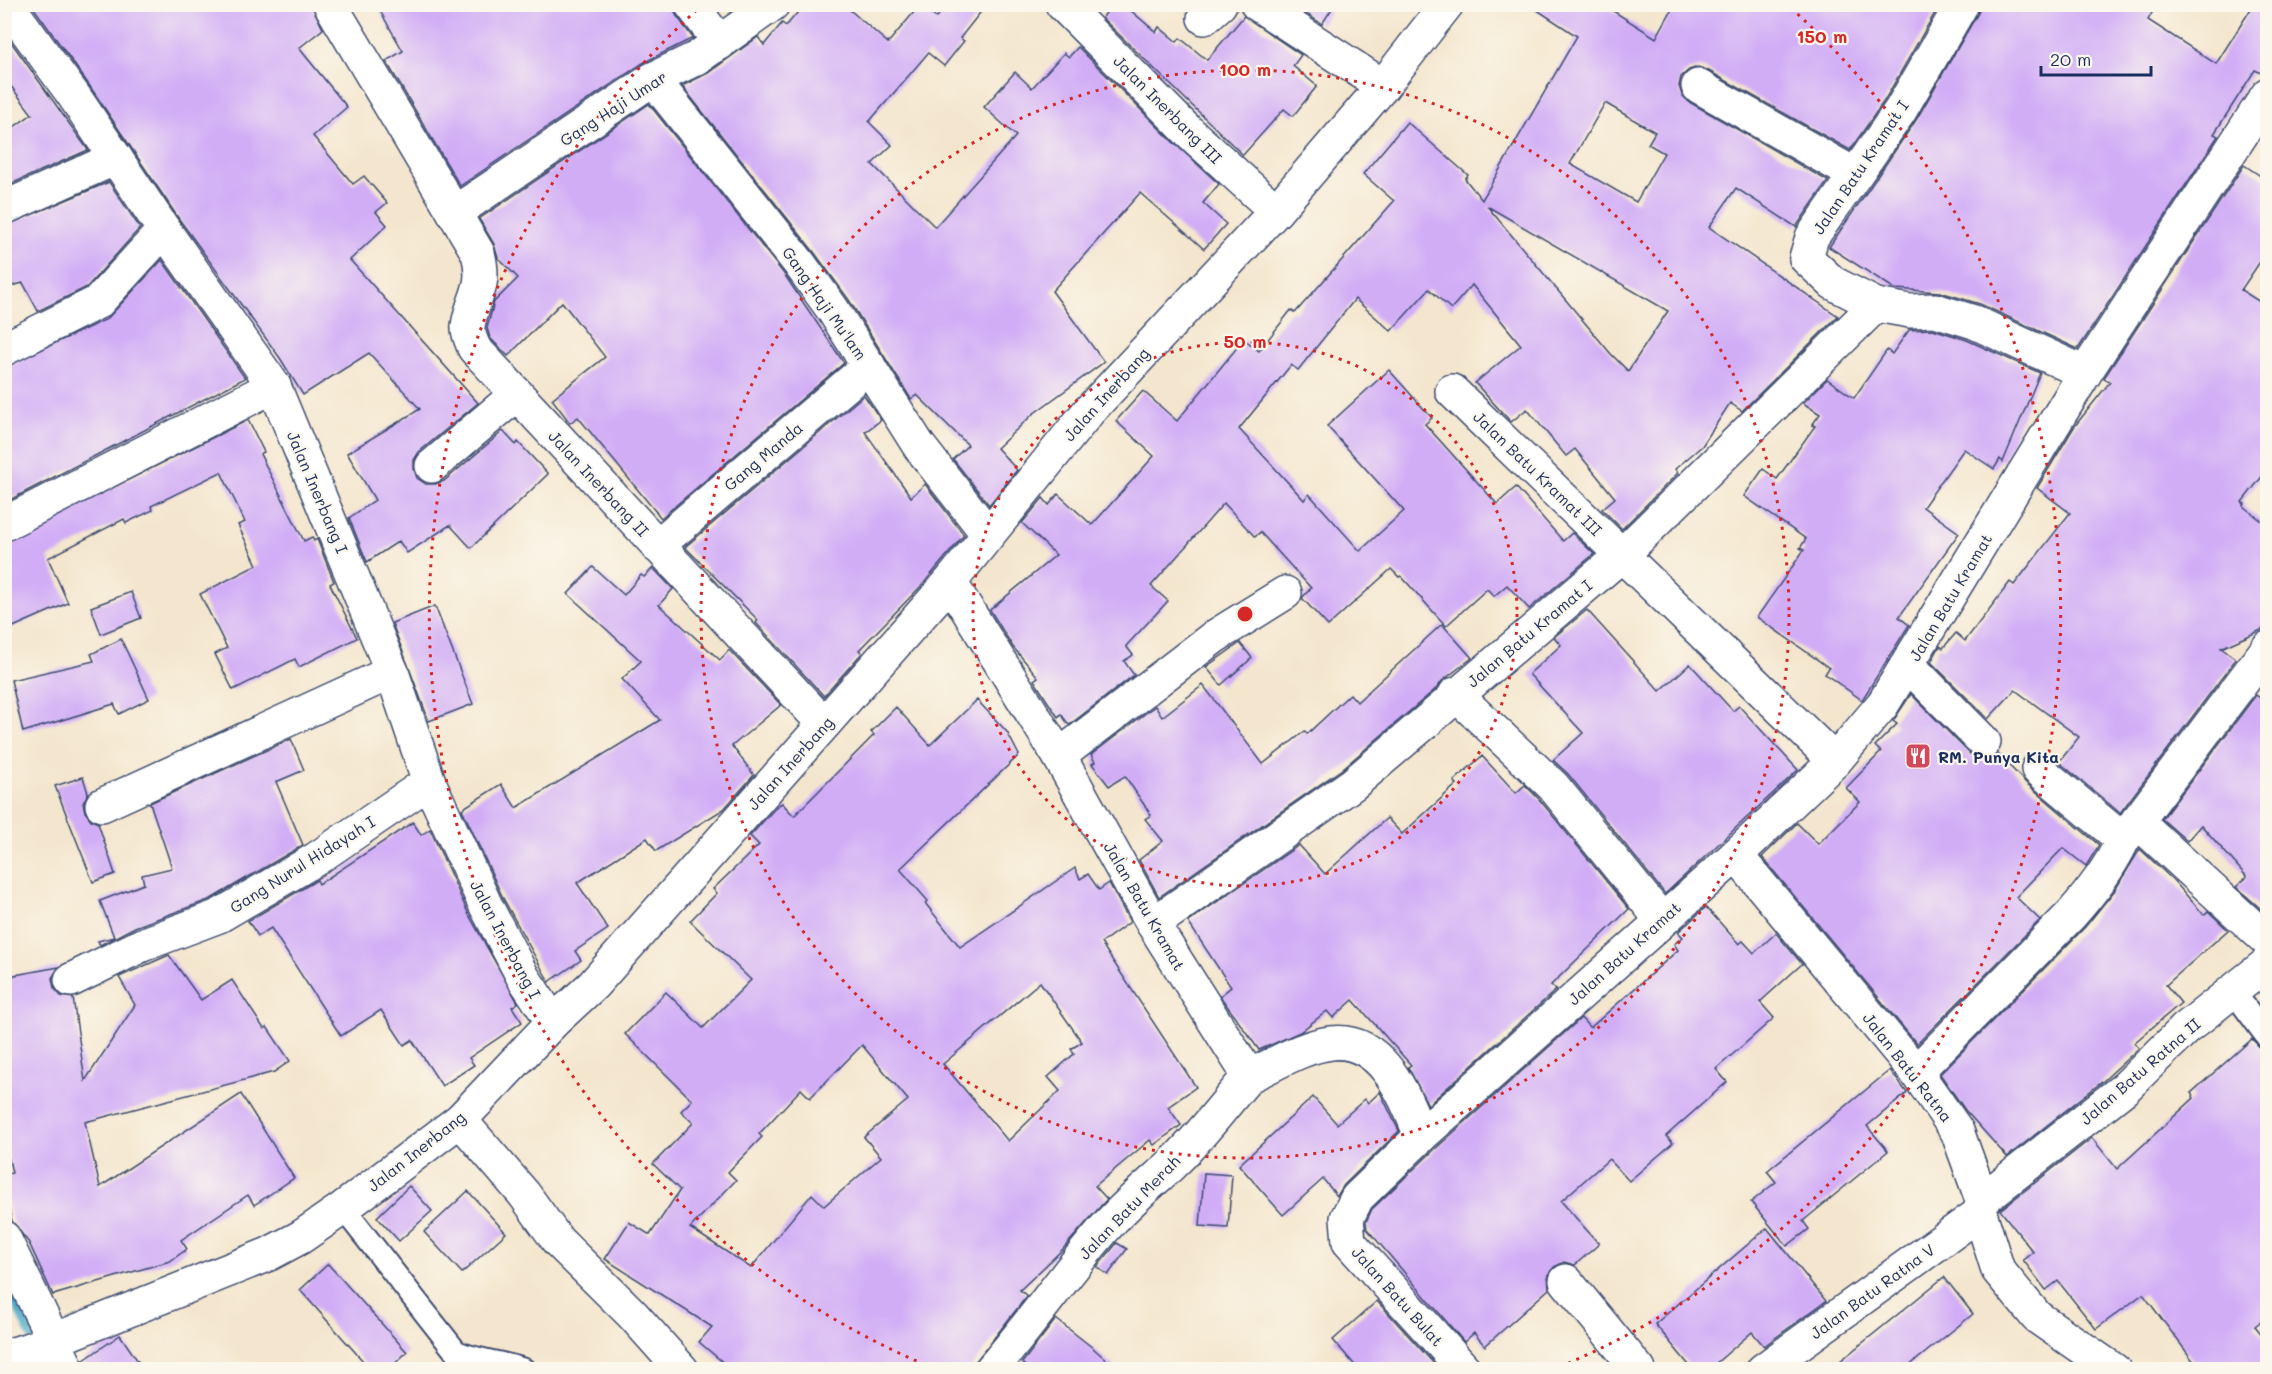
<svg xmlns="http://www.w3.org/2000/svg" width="2272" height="1374" font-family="Mali,sans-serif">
<rect width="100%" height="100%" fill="#fbf7ec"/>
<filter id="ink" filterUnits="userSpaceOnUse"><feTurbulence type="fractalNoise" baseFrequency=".0167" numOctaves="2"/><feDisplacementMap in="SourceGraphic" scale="12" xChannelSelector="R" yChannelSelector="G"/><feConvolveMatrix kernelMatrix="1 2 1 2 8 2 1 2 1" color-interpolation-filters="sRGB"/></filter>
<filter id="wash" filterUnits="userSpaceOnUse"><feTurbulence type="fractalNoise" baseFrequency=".008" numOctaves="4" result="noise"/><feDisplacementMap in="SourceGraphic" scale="24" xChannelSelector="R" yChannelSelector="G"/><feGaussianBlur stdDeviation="1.35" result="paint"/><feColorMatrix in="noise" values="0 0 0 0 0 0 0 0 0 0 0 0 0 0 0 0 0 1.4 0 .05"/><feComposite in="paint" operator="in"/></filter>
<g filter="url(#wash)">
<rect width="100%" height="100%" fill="#f4e6ce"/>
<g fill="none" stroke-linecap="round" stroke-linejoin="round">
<path stroke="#48a8c7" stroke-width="10" d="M9 1285 27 1327 37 1344"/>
</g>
<g id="blocks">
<g fill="#d1adf6" fill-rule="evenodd">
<path d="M31 4H311L323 29 299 48 347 107 313 136 353 184 364 176 387 203 376 212 387 225 350 260 478 403 419 452 414 460V469L417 478 426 484H435L444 481 503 431 516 445 518 442 548 474 471 548 450 525 407 553 399 541 367 562 349 518 375 500 347 453 420 409 369 353 303 395 280 358 179 219 89 85Z"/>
<path d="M376 4H673L676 15 693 38 643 63 460 186 386 61 403 51Z"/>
<path d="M805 4H843L888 43 920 5 936 18 948 4H987L960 38 964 41 944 66 928 53 869 122 892 145 872 164 935 227 1016 136 984 107 1015 72 1032 88 1064 53 1069 57 1078 47 1173 142 1219 184 1203 203 1226 224 1204 249 1140 193 1052 291 1104 362 1033 414 997 448 1017 470 989 505 953 459 968 445 917 395 911 399 849 300 814 252 682 86 708 73 758 37 764 45 782 23 786 26Z"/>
<path d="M1113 4H1123L1156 32 1159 27 1177 42 1180 38 1207 60 1244 16 1301 55 1293 66 1317 86 1293 116 1284 109 1243 155 1102 18Z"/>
<path d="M1292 4H1335L1322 24Z"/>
<path d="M1528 4H1602L1656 38 1675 4H1940L1884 101 1850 150 1707 70 1698 67 1689 70 1681 77 1679 86 1682 95 1689 102 1828 181 1796 227 1736 188 1709 227 1838 316 1742 411 1730 403 1702 446 1675 469 1678 473 1622 529 1602 509 1615 498 1575 449 1566 456 1527 409 1511 422 1475 383 1521 345 1472 285 1451 309 1429 289 1391 331 1355 299 1298 370 1291 365 1239 429 1304 500 1309 494 1360 551 1404 511 1327 426 1389 370 1432 418 1425 424 1497 504 1516 487 1563 541 1572 533 1594 554 1529 609 1507 585 1494 596 1487 589 1446 626 1401 576 1399 577 1391 569 1328 626 1302 598 1311 588 1260 532 1255 537 1224 503 1151 586 1168 601 1126 646 1133 655 1124 661 1134 675 1069 725 1061 714 1058 717 1046 699 1034 680 1038 677 1013 647 990 610 1056 555 1022 523 1043 498 1049 505 1058 494 1092 525 1154 456 1116 421 1143 391 1177 421 1244 339 1259 351 1291 310 1295 313 1394 201 1363 174 1407 122 1468 175 1465 179 1482 200 1577 36ZM1605 103 1655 132 1648 144 1664 153 1636 202 1570 164ZM1487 206 1668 311 1628 371 1611 354Z"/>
<path d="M1981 4H2157L2148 20 2216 64 2254 4H2268V76L2255 70 2214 134 2218 136 2078 349 1980 304 1940 292 1895 289 1829 247 1916 120 1978 13Z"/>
<path d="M4 32 88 150 4 187V134L32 114 4 77Z"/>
<path d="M649 104 784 274 844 363 661 518 578 417 570 423 552 399 605 357 562 302 508 356 490 338 487 328 494 302 518 278 498 258 494 244 479 219Z"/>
<path d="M2244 165 2268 181V250L2241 290 2268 307V469L2242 502 2245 504 2243 506 2268 526V627L2221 648 2236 659 2120 813 2059 762 2079 737 2015 690 1988 719 1931 662 1940 646 1943 648 1956 633 1965 641 2010 582 2014 585 2070 513 2037 488 2074 427 2110 382 2104 378Z"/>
<path d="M109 182 140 228 87 287 38 311 23 283 4 288V226Z"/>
<path d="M162 260 245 378 4 503V367L107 319Z"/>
<path d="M1933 329 1967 340 2040 373 2003 462 2000 459 1994 469 1964 449 1923 507 1959 533 1899 617 1909 625 1862 700 1825 674 1829 668 1757 617 1804 550 1800 548 1806 539 1744 496 1763 469 1777 479 1815 426 1812 425 1820 414 1803 403 1827 379 1854 398 1887 350 1892 354 1909 330Z"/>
<path d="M864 395 881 420 865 432 911 497 925 484 964 535 924 583 859 650 862 653 824 696 756 623 758 620 685 547Z"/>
<path d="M248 420 264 452 260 454 304 541 312 537 314 541 317 539 334 582 330 584 357 638 299 667 295 659 233 690 215 654 227 648 200 594 257 565 238 525 245 522 221 472 151 506 153 510 126 523 124 519 48 558 68 603 4 631V542Z"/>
<path d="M593 567 624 595 641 575 644 577 653 568 673 589 659 605 720 660 729 650 781 705 732 746 754 775 724 809 656 851 647 838 577 883 608 929 575 951 581 960 549 982 503 898 462 809 501 784 516 808 660 720 622 679 641 661 568 594Z"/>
<path d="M131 592 141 618 101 634 91 607Z"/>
<path d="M435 606 473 704 429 721 392 623Z"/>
<path d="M1587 610 1660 691 1690 664 1733 711 1739 706 1798 770 1665 894 1568 774 1553 760 1583 733 1529 674 1561 645 1554 637Z"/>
<path d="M1442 624 1472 658 1442 681 1438 687 1342 769 1159 897 1139 860 1163 841 1145 819 1151 815 1125 776 1109 786 1092 764 1095 762 1091 755 1155 706 1162 717 1203 685 1263 764 1305 731 1307 734 1350 694 1357 702Z"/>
<path d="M121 639 149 699 119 714 114 704 23 732 11 680 94 661 91 654Z"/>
<path d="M1240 643 1252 658 1221 685 1206 667Z"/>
<path d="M1911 694 1971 755 1978 760H1988L1998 754 2026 783 2099 845 2086 866 2063 848 2016 897 2040 920 1917 1044 1762 857 1797 823 1818 844 1860 802 1846 788 1881 752 1875 746 1897 724 1893 721Z"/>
<path d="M2256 695 2268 704V915L2236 887 2247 877 2201 825 2187 841 2162 819Z"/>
<path d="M977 700 1007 732 1019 755 900 869 928 901 925 903 960 947 1075 868 1080 879 1088 874 1099 890 1109 883 1130 922 1101 943 1196 1087 1168 1107 1181 1125 1154 1145 1150 1140 1095 1186 1107 1199 1062 1250 1020 1290 1027 1296 969 1370H732L699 1342 712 1327 605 1259 629 1222 650 1235 680 1190 653 1164 693 1123 681 1111 692 1100 625 1034 666 992 703 1028 751 980 690 921 717 893 713 889 759 845 750 836 777 806 782 803 794 816 874 735 871 732 896 707 930 745ZM1040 982 1082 1042 1071 1049 1074 1054 1048 1077 1060 1091 1008 1141 943 1064ZM862 1045 908 1100 864 1137 881 1157 824 1206 812 1194 751 1268 690 1228 736 1180 728 1172 762 1137 759 1134 801 1089 810 1098Z"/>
<path d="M291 739 304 770 276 782 303 845 211 899 135 927 100 945 98 941 114 937 100 901 144 884 142 875 172 868 150 803Z"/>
<path d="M1482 756 1516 793 1525 785 1539 799 1629 909 1551 985 1556 990 1428 1105 1408 1067 1411 1065 1353 1000 1333 1018 1327 1011 1300 1032 1259 1050 1220 996 1231 987 1188 922 1299 845 1325 874 1387 818 1402 834 1457 784 1454 781Z"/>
<path d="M83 777 88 793 83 803 85 812 91 820 98 823 115 874 93 882 55 786Z"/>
<path d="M413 822 421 835 430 829 469 915 518 1003 512 1007 522 1022 469 1058 474 1065 442 1086 412 1040 404 1045 381 1010 341 1036 271 928 258 936 248 921 317 880 319 884Z"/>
<path d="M2140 849 2173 880 2204 915 2208 911 2228 930 2166 985 2181 1003 2134 1043 2139 1048 2103 1081 2007 1157 1965 1110 1940 1074 2085 927 2115 890Z"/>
<path d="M1706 907 1739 944 1743 941 1754 953 1776 933 1802 964 1760 1002 1774 1018 1716 1069 1727 1082 1666 1136 1673 1143 1629 1181 1609 1159 1561 1201 1599 1244 1575 1265 1564 1262 1554 1267 1548 1275 1549 1289 1485 1346 1474 1333 1464 1342 1367 1229 1366 1222 1372 1209 1434 1150 1581 1018 1590 1028 1678 950 1674 944 1683 937 1678 932Z"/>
<path d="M169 955 201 1000 232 980 264 1029 267 1027 290 1061 274 1072 85 1122 100 1187 241 1094 294 1178 254 1205 248 1195 181 1240 187 1249 170 1261 53 1295 29 1243 12 1221 4 1188V1175L12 1173 4 1136V977L59 967 52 978 54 988 61 996 73 998 85 1081 135 1005 119 977Z"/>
<path d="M2252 1039 2268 1056V1316L2255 1326 2268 1342V1370H2200L2143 1294 2096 1329 2058 1281 2046 1290 2023 1260 2033 1252 2000 1210 2092 1138 2117 1169 2194 1098 2191 1093Z"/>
<path d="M1890 1070 1907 1093 1867 1126 1888 1151 1803 1221 1809 1229 1787 1246 1751 1202 1776 1182 1767 1171Z"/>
<path d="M1380 1092 1399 1131 1344 1185 1337 1196 1323 1179 1283 1215 1239 1165 1313 1097 1337 1124 1365 1099 1368 1103Z"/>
<path d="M1204 1173 1232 1175 1228 1228 1200 1226Z"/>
<path d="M409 1186 432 1211 399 1241 377 1217Z"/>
<path d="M468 1191 506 1233 462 1273 424 1232Z"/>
<path d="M1767 1228 1826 1301 1764 1346 1752 1332 1708 1370H1693L1655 1324Z"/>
<path d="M1117 1243 1127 1249 1108 1275 1097 1267Z"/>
<path d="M328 1264 407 1352 388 1370H371L300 1290Z"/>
<path d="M1944 1277 1973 1314 1904 1370H1829Z"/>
<path d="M1377 1301 1436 1366 1433 1370H1359L1333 1340Z"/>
<path d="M1056 1319 1093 1348 1118 1370H1030L1022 1363Z"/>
<path d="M120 1335 144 1370H86L84 1360Z"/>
</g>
</g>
</g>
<g filter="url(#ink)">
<use href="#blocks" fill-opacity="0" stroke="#3c4a6f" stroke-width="1.5"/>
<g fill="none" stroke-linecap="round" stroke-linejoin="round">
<g stroke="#3c4a6f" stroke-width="26">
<g id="service">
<path d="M2233 991 2268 1038"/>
<path d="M343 1208 456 1352C478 1361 501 1362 524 1370"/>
</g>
</g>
<g stroke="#3c4a6f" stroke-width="36">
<g id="minor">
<path d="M7 4 74 96 164 230 274 386 392 672 429 782 486 906 523 977 553 1022"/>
<path d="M330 4 478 253C487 288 473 295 468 326 467 332 472 342 474 348L824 724"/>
<path d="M691 4 720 43"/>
<path d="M1062 4 1186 129 1276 211"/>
<path d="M1257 4 1383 86"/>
<path d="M1204 18 1220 4"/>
<path d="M653 79 799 263 833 310 919 446 987 533"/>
<path d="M1698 86 1854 174"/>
<path d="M4 208 116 158"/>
<path d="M454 213 653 79 697 58 773 4"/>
<path d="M1876 305 1833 283 1806 258 1812 237 1900 111 1962 4"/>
<path d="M4 349 98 302 164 230"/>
<path d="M1452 391 1835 761"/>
<path d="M432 466 517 394"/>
<path d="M4 524 274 386"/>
<path d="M657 546 869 366"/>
<path d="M950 582 1059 756 1153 924 1249 1076C1274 1065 1303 1046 1331 1043 1383 1037 1405 1097 1421 1136L1736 855 1835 761 1883 704 2085 373 2268 94"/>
<path d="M1908 665 1984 742"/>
<path d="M1455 694 1553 786 1661 919"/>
<path d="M1059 756 1214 637 1285 593"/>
<path d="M2038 769 2123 840"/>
<path d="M102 805 392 672"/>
<path d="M2137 821 2268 941"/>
<path d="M1736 855 1916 1072 1957 1131 1982 1200 1980 1213 1998 1270 2037 1317 2114 1370"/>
<path d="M1153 924 1353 784 1623 554 1876 305 1910 311 1935 310 1974 322 2085 373"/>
<path d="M71 980 142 945 219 916 316 859 429 782"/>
<path d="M1916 1072 2071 915C2092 891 2109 869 2123 840L2268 648"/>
<path d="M460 1120 524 1194 558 1241 632 1314 682 1370"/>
<path d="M1421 1136 1357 1198 1347 1218 1349 1242 1465 1370"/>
<path d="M1982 1200 2125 1088 2185 1029 2268 963"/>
<path d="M4 1238 68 1370"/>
<path d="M1566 1281 1639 1370"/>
<path d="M4 1357 39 1346 269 1254 301 1237 343 1208 460 1120 553 1022 593 985 950 582 1089 411 1276 211 1383 86 1447 4"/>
<path d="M991 1370C1031 1324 1065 1274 1105 1228 1125 1205 1148 1186 1171 1165 1199 1139 1223 1106 1249 1076"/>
<path d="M1763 1370 1980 1213"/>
</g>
</g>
<use href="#service" stroke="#fff" stroke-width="22"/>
<use href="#minor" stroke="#fff" stroke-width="33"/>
</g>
</g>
<g fill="none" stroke="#d62828" stroke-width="3" stroke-dasharray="3 6">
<circle cx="1245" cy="614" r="272"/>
<circle cx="1245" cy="614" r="544"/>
<path d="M933 1368A816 816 0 0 1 699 8M1791 8A816 816 0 0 1 1557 1368"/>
</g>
<defs>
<g id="restaurant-square" transform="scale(1.35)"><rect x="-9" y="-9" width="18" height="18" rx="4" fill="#d1495b" stroke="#fbf7ec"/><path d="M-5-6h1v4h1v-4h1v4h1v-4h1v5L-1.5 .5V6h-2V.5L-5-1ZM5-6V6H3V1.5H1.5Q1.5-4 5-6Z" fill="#fff"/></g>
</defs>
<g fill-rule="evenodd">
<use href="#restaurant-square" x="1918" y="756"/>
</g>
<g text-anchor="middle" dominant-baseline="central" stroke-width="4.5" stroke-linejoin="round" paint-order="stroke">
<g font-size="16" fill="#1b2f5e" stroke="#fbf7ec">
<text transform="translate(613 108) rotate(-33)">Gang Haji Umar</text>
<text transform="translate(1168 109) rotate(45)">Jalan Inerbang III</text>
<text transform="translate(1860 167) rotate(-56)">Jalan Batu Kramat I</text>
<text transform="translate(825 303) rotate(55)">Gang Haji Mu'lam</text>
<text transform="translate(1106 394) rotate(-48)">Jalan Inerbang</text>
<text transform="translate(763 456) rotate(-40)">Gang Manda</text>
<text transform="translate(1538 473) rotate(44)">Jalan Batu Kramat III</text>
<text transform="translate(599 483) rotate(47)">Jalan Inerbang II</text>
<text transform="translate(318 492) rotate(67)">Jalan Inerbang I</text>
<text transform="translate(1950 597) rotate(-59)">Jalan Batu Kramat</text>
<text transform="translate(1529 633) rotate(-40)">Jalan Batu Kramat I</text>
<text transform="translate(790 763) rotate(-48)">Jalan Inerbang</text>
<text transform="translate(302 864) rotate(-32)">Gang Nurul Hidayah I</text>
<text transform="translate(1145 906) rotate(60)">Jalan Batu Kramat</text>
<text transform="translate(506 939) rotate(62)">Jalan Inerbang I</text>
<text transform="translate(1624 953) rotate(-42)">Jalan Batu Kramat</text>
<text transform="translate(1908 1067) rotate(52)">Jalan Batu Ratna</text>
<text transform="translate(2140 1071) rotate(-41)">Jalan Batu Ratna II</text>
<text transform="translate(416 1151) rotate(-38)">Jalan Inerbang</text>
<text transform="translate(1129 1207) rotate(-46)">Jalan Batu Merah</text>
<text transform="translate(1872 1291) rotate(-36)">Jalan Batu Ratna V</text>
<text transform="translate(1398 1296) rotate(48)">Jalan Batu Bulat</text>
</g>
<g font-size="16" font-weight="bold" fill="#1b2f5e" stroke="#fbf7ec" text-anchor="start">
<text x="1938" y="756">RM. Punya Kita</text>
</g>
</g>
<circle cx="1245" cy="614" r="9" fill="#d62828" stroke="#fbf7ec" stroke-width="3"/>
<g font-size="18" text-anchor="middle" font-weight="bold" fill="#d62828" stroke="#fbf7ec" stroke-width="4.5" stroke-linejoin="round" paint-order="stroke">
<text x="1822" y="43">150 m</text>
<text x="1245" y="76">100 m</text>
<text x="1245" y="348">50 m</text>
</g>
<rect width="2272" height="1374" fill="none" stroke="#fbf7ec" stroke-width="24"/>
<path d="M2041 66v9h110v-9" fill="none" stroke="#1b2f5e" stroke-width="3"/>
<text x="2050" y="66" font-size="18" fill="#1b2f5e" stroke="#fbf7ec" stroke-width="4.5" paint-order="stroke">20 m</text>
</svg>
